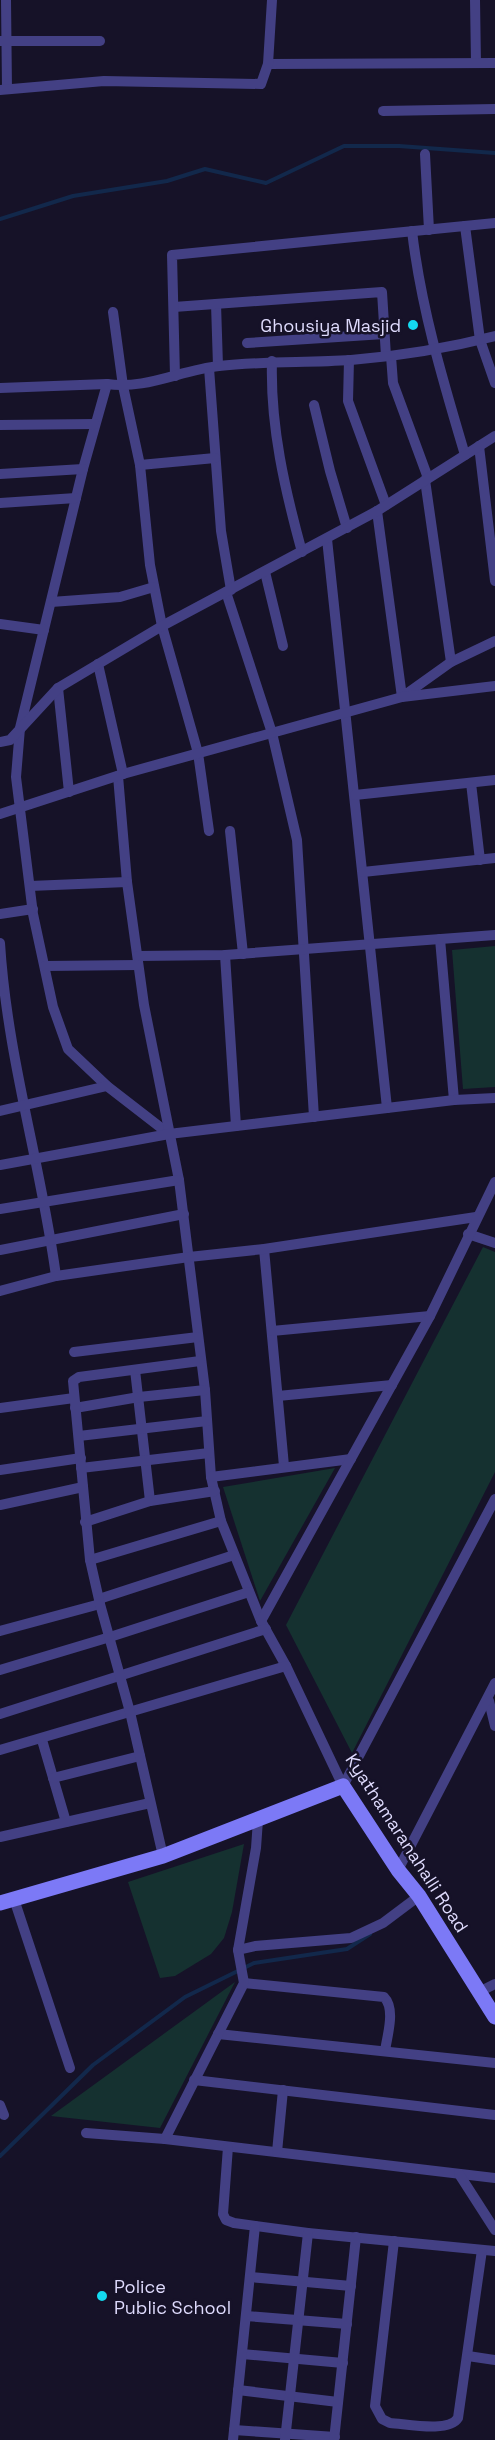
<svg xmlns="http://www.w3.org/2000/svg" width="495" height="2440" font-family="'Space Grotesk',sans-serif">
<rect width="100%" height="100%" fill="#161228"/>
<g fill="#153130">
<path d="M495 946V1087L463 1089 452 950Z"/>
<path d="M483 1247 495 1252V1472L352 1753 286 1625Z"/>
<path d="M335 1468 260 1601 223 1487Z"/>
<path d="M244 1844 232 1912 224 1938 211 1954 175 1976 160 1978 128 1882Z"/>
<path d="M235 1982 160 2128 51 2116Z"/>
</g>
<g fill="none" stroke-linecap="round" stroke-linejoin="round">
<g stroke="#12284b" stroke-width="4">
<path d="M0 219 73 196 167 181 205 169 266 183 344 146H399L495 153"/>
<path d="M0 2156 93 2065 185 1997 254 1963 347 1949 370 1934"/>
</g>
<g stroke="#434084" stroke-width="10">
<path d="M6 0 7 89"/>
<path d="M475 0 476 63"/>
<path d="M0 41H100"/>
<path d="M268 64 495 63"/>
<path d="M0 90 104 81 261 84 268 64 272 0"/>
<path d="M383 111 495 109"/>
<path d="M425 154 429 230"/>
<path d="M465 226 480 340 495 383"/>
<path d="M412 231C421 308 443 381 465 455"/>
<path d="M216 304 218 366"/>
<path d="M174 307 382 292 386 356"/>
<path d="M113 312 123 386 140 465 150 565 162 626 198 753 209 831"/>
<path d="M247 343 384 334"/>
<path d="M391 356 393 383 428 478"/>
<path d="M349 360 348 401 386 505"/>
<path d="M272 361C270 426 285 490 302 552"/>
<path d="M209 368 221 531 231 590"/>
<path d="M175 376 172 255 495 223"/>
<path d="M107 384 83 469 20 728 16 777 33 914 53 1007 68 1049 107 1086 169 1134"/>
<path d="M0 388 107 384C145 390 181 370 219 366 263 361 307 363 351 360 399 356 448 348 495 336"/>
<path d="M314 405 330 471 347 528"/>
<path d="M0 425 95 424"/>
<path d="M479 446 495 581"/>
<path d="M140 465 215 458"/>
<path d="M0 474 83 469"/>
<path d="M425 480 451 662"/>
<path d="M0 503 76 498"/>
<path d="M377 511 402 697 451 662 495 641"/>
<path d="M327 539 387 1108"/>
<path d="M265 572 283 646"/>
<path d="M226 592 272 733 297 840 314 1117"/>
<path d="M51 602 120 597 154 587"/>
<path d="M0 624 44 630"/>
<path d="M98 664 123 774"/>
<path d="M58 688 69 792"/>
<path d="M0 742 10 740 58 688 162 626 377 511 495 436"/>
<path d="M118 776 127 882 144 1005 179 1180 205 1390 211 1477 221 1521 261 1621 286 1666 343 1786"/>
<path d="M471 783 480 860"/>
<path d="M355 795 495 780"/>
<path d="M0 814 123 774 402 697 495 686"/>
<path d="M230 831 243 954"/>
<path d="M363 872 495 858"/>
<path d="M30 886 127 882"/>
<path d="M0 914 33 909"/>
<path d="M440 939 454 1100"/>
<path d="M0 943C7 1057 41 1164 56 1276"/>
<path d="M225 955 236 1126"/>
<path d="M138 956 225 955 495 935"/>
<path d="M45 966 138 965"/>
<path d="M0 1111 107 1086"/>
<path d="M0 1165 169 1134 454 1100 495 1098"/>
<path d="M0 1209 179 1180"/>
<path d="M468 1234 495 1243"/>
<path d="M264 1249 284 1466"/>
<path d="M0 1250 184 1214"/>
<path d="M0 1291 56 1276 189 1257 264 1249 476 1217"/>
<path d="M272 1331 430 1316"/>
<path d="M74 1352 198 1337"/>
<path d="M135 1370 150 1501"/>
<path d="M278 1396 392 1385"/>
<path d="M0 1408 74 1398"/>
<path d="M75 1408 139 1397 205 1390"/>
<path d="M79 1436 207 1421"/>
<path d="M81 1468 209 1453"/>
<path d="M0 1470 81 1458"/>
<path d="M211 1477 351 1459"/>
<path d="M0 1505 83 1487"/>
<path d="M85 1522 150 1501 215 1491"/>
<path d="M90 1560 221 1521"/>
<path d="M99 1599 234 1555"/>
<path d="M261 1621 430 1316 495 1182"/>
<path d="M0 1631 100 1604"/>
<path d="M0 1670 110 1637 249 1592"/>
<path d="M489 1701 495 1726"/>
<path d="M0 1714 266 1629"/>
<path d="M42 1740 66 1822"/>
<path d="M0 1750 286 1666"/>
<path d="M53 1778 140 1756"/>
<path d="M343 1786 495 1499"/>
<path d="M0 1837 150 1803"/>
<path d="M163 1856 130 1712 100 1604 90 1560 73 1381 79 1377 200 1361"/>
<path d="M398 1870 495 1683"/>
<path d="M14 1899 70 2068"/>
<path d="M238 1950 255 1946 351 1938 383 1923 419 1896"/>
<path d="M244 1983 384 1997C396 2009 387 2036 385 2051"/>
<path d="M479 1992 495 1984"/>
<path d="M218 2034 495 2063"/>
<path d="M194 2080 495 2115"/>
<path d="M0 2105 4 2115"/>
<path d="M86 2133 165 2139 495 2178"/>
<path d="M165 2139 244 1983 238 1950 256 1848 258 1820"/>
<path d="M228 2147 223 2214 226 2220 234 2223 308 2233 495 2251"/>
<path d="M277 2152 283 2090"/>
<path d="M459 2174 495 2230"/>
<path d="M394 2241 375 2406 382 2419 390 2423C407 2424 449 2433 458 2418L482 2250"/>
<path d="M250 2277 351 2286"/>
<path d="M246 2316 347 2324"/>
<path d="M242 2354 343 2363"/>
<path d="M468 2356 495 2360"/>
<path d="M238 2390 338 2402"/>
<path d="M234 2430 335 2437"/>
<path d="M233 2440 255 2226"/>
<path d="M285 2440 308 2233"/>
<path d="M334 2440 356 2237"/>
</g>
<path stroke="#7c79f6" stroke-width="15" d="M0 1903 163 1856 343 1786 398 1870 419 1896 495 2017"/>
</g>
<g fill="#14daf0" stroke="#161228" stroke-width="2">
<circle cx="413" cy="325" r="6"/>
<circle cx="102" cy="2296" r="6"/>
</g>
<g text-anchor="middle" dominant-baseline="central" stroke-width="5" stroke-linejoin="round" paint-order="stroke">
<g font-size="18" fill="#dfdbfd" stroke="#161228" text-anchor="end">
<text x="401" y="325">Ghousiya Masjid</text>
<text x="114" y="2286" text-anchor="start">Police<tspan x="114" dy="21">Public School</tspan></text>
</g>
<g font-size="18" fill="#dfdbfd" stroke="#161228">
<text transform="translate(407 1843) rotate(57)">Kyathamaranahalli Road</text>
</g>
</g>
</svg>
